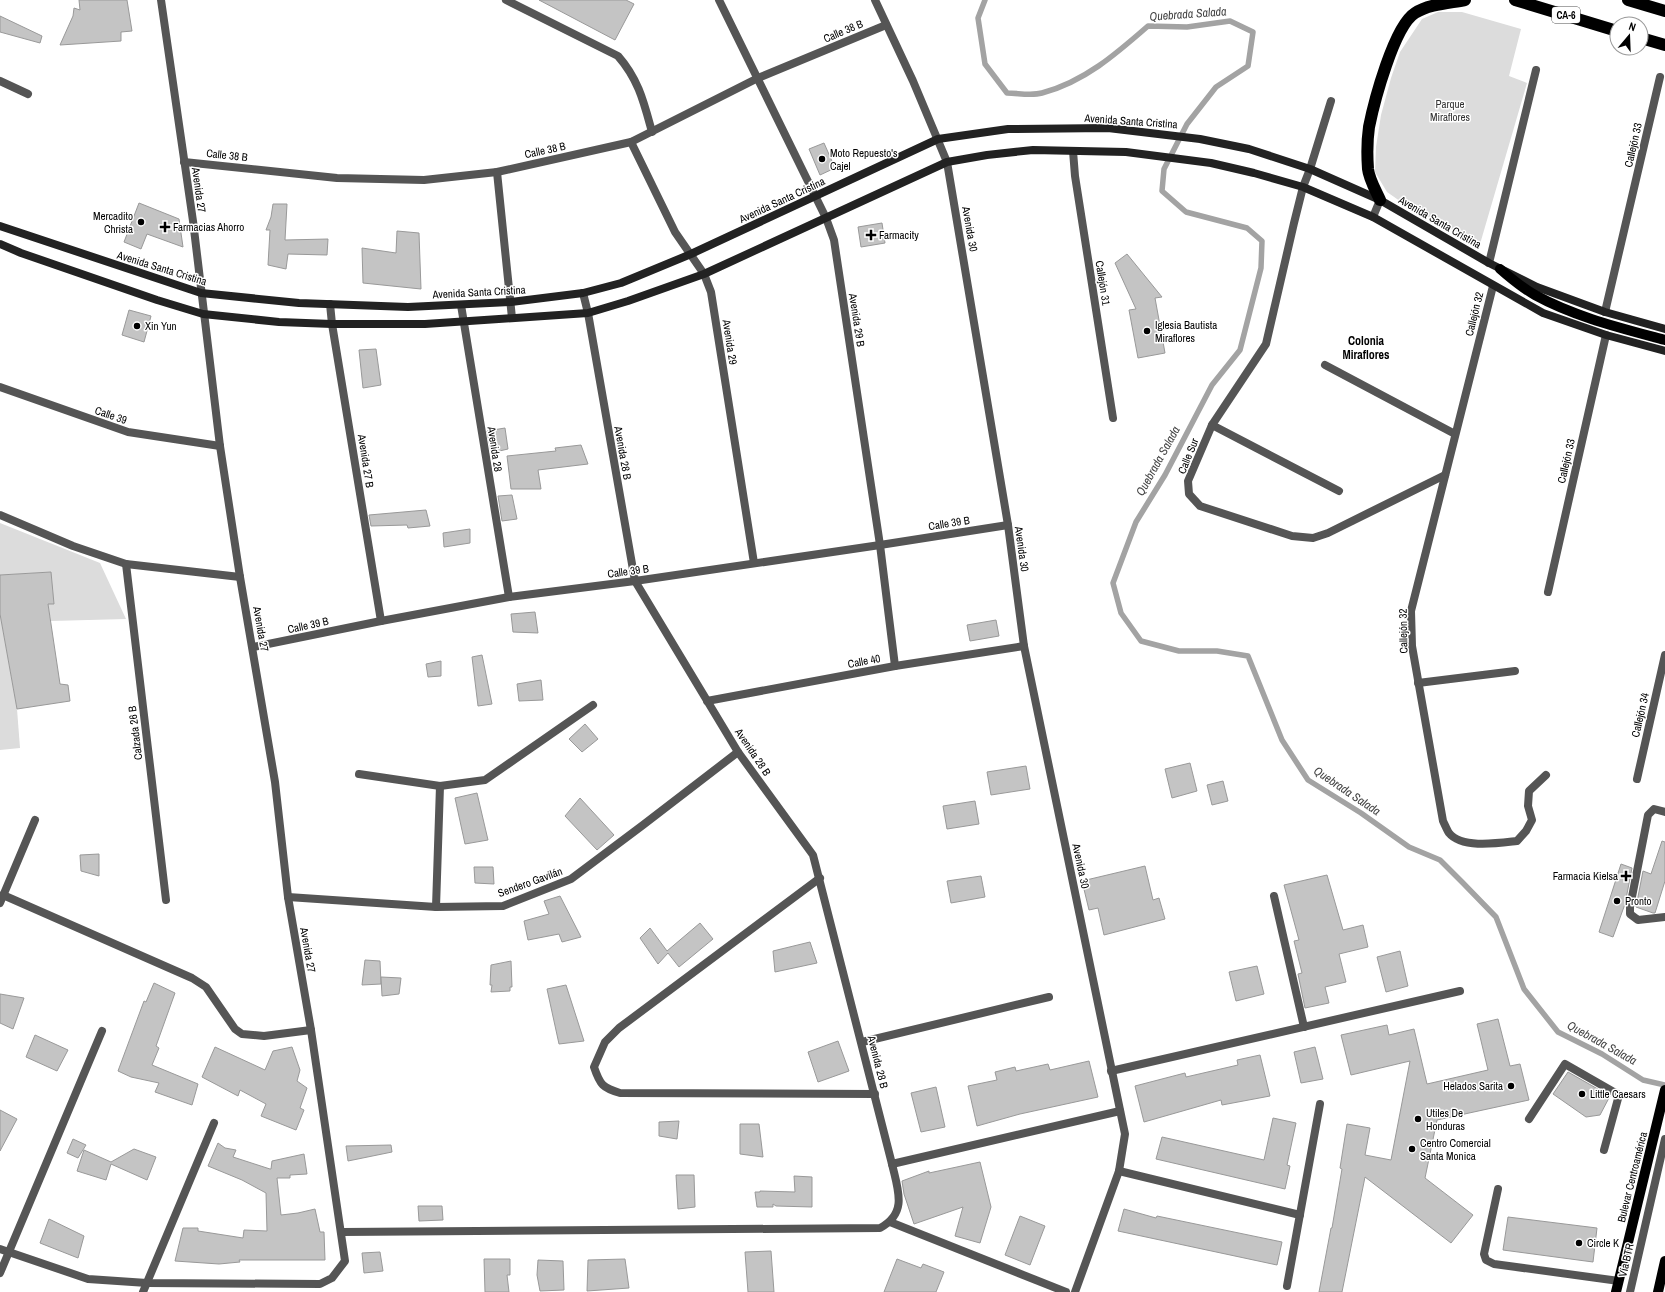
<svg xmlns="http://www.w3.org/2000/svg" width="1665" height="1292" font-family="'Archivo Narrow',sans-serif">
<rect width="100%" height="100%" fill="#fff"/>
<g fill="#dcdcdc">
<path d="M1438 12H1462L1521 29 1509 76 1527 83 1480 244 1407 206 1387 192 1375 172 1376 147 1381 115 1391 78 1400 52 1422 19Z"/>
<path d="M0 523 100 563 126 619 51 621 48 604H54L50 572 0 575Z"/>
<path d="M0 614 17 709 20 748 0 750Z"/>
</g>
<g fill="none" stroke-linecap="round" stroke-linejoin="round">
<path stroke="#a3a3a3" stroke-width="5.5" d="M985 0 978 18 985 64 1007 93C1018 93 1031 96 1042 93 1084 82 1116 54 1148 26L1187 27 1230 21 1253 32 1248 66 1216 87 1187 124 1164 169 1162 191 1186 212 1247 228 1262 241 1261 268 1240 350 1212 385 1165 475 1136 522 1113 583 1121 613 1141 641 1179 651H1217L1248 656 1282 740 1308 780 1361 813 1409 847 1440 860 1463 883 1496 917 1524 989 1558 1032 1602 1054 1643 1080 1665 1085"/>
</g>
<g fill="#c4c4c4" stroke="#999">
<path d="M79 0H127L132 31 121 32V41L60 45 73 16 74 8 80 10Z"/>
<path d="M539 0H626L634 4 615 40Z"/>
<path d="M0 16 42 36 40 43 0 32Z"/>
<path d="M824 143 835 168 820 175 809 149Z"/>
<path d="M139 203 179 219 183 247 147 234 141 249 124 242Z"/>
<path d="M273 204H287L285 240 328 239 327 255 288 254 286 269 268 265 270 230H266L271 217Z"/>
<path d="M882 223 885 243 861 247 858 227Z"/>
<path d="M397 231 419 233 421 289 363 283 362 248 396 253Z"/>
<path d="M1127 254 1162 297 1155 298 1165 353 1138 358 1129 310 1136 309 1115 263Z"/>
<path d="M129 310 151 316 144 342 122 335Z"/>
<path d="M376 349 381 385 363 388 359 350Z"/>
<path d="M505 428 508 449 491 453 487 431Z"/>
<path d="M581 445 588 464 538 470 541 489H511L507 456 556 451 555 448Z"/>
<path d="M512 495 517 519 502 521 498 496Z"/>
<path d="M426 510 430 526 408 528 407 525 371 526 369 515Z"/>
<path d="M470 529V543L444 547 443 533Z"/>
<path d="M51 572 54 604H48L60 684 68 685 70 701 17 709 0 614V575Z"/>
<path d="M535 612 538 633 513 632 511 614Z"/>
<path d="M996 620 999 636 970 641 967 625Z"/>
<path d="M482 655 492 704 478 706 472 657Z"/>
<path d="M441 661V676L428 677 426 664Z"/>
<path d="M541 680 543 700 519 701 517 684Z"/>
<path d="M585 724 598 739 582 752 569 739Z"/>
<path d="M1190 763 1197 791 1172 798 1165 769Z"/>
<path d="M1026 766 1030 789 991 795 987 772Z"/>
<path d="M1223 781 1228 801 1212 805 1207 785Z"/>
<path d="M477 793 488 840 465 844 455 798Z"/>
<path d="M580 798 614 835 597 850 565 816Z"/>
<path d="M975 801 979 824 947 829 943 806Z"/>
<path d="M1662 841 1665 842V881L1655 913H1653L1636 907 1643 871 1651 874Z"/>
<path d="M99 854V876L81 871 80 855Z"/>
<path d="M1621 864 1632 868 1625 904 1613 937 1599 932Z"/>
<path d="M1145 866 1153 900 1159 898 1165 919 1104 935 1098 908 1089 910 1082 881Z"/>
<path d="M474 867H493L494 884 475 883Z"/>
<path d="M1327 875 1343 930 1363 925 1368 947 1339 954 1346 982 1325 987 1329 1003 1305 1008 1298 974 1302 973 1294 941 1299 940 1284 885Z"/>
<path d="M981 876 985 897 951 903 947 881Z"/>
<path d="M560 896 581 937 562 942 559 934 528 940 524 921 549 914 544 901Z"/>
<path d="M700 923 713 939 679 967 668 953 658 964 640 938 650 928 667 951Z"/>
<path d="M810 942 817 963 775 972 773 951Z"/>
<path d="M1400 951 1408 986 1386 992 1377 957Z"/>
<path d="M365 960 380 961 381 984 362 985Z"/>
<path d="M511 961 512 987H510V991L491 992 492 985H490L491 965Z"/>
<path d="M1257 966 1264 994 1236 1001 1229 972Z"/>
<path d="M381 977 401 978 399 994 382 996Z"/>
<path d="M154 983 175 993 156 1046 159 1048 152 1065 198 1084 192 1105 155 1092 159 1083 131 1077 118 1071 144 1001 146 1002Z"/>
<path d="M566 985 584 1041 559 1044 547 989Z"/>
<path d="M0 994 24 998 13 1029 0 1023Z"/>
<path d="M1498 1019 1510 1066 1520 1064 1529 1100 1437 1120 1425 1178 1473 1215 1451 1243 1365 1177 1342 1292H1319L1331 1228H1332L1342 1169 1340 1168 1347 1124 1370 1128 1365 1155 1391 1160 1410 1061 1351 1075 1341 1035 1387 1025 1389 1035 1414 1029 1427 1084 1488 1070 1477 1024Z"/>
<path d="M35 1035 68 1050 57 1071 26 1057Z"/>
<path d="M838 1041 849 1071 818 1082 808 1052Z"/>
<path d="M215 1047 265 1070 273 1051 292 1047 300 1070 297 1081 307 1088 300 1108 304 1110 296 1130 261 1116 266 1104 240 1090 238 1096 202 1077Z"/>
<path d="M1315 1047 1323 1079 1301 1083 1294 1052Z"/>
<path d="M1260 1055 1270 1096 1222 1105 1221 1100 1144 1122 1135 1086 1185 1073 1186 1077 1238 1065 1237 1060Z"/>
<path d="M1089 1061 1098 1097 1020 1114 977 1126 968 1086 997 1080 995 1072 1015 1067 1016 1071 1048 1064 1050 1070Z"/>
<path d="M1568 1072 1610 1096 1600 1115 1586 1117 1553 1094Z"/>
<path d="M936 1087 945 1127 921 1132 911 1093Z"/>
<path d="M0 1110 17 1119 0 1151Z"/>
<path d="M1273 1118 1296 1123 1287 1165 1290 1166 1285 1189 1156 1159 1162 1137 1264 1160Z"/>
<path d="M679 1121 677 1139 659 1136V1122Z"/>
<path d="M740 1124H759L763 1157 740 1154Z"/>
<path d="M73 1139 86 1145 78 1158 67 1153Z"/>
<path d="M218 1143 225 1148 236 1150 233 1157 270 1169H271L272 1161 304 1154 307 1174 290 1175V1178H277L281 1215 298 1213 315 1209 320 1232H324L325 1260H239L240 1262 219 1264 175 1261 183 1228H198V1231L243 1238 244 1230 267 1231 266 1193 242 1180 208 1166Z"/>
<path d="M391 1145 392 1152 348 1161 346 1146Z"/>
<path d="M134 1149 156 1157 147 1180 111 1164 106 1180 77 1171 84 1150 111 1162Z"/>
<path d="M980 1162 991 1207 980 1243 955 1236 963 1207 914 1224 904 1194 902 1181 929 1171V1173Z"/>
<path d="M676 1175H694L695 1207 678 1209Z"/>
<path d="M794 1176 812 1177V1207L776 1206 773 1204V1207H757L755 1192H760V1191L795 1192Z"/>
<path d="M418 1206H442L443 1220 419 1221Z"/>
<path d="M1124 1209 1156 1218 1157 1216 1282 1242 1277 1265 1118 1231Z"/>
<path d="M1020 1216 1045 1226 1030 1265 1005 1255Z"/>
<path d="M1508 1217 1597 1228 1593 1262 1503 1250Z"/>
<path d="M49 1219 84 1236 78 1258 40 1243Z"/>
<path d="M771 1251 774 1292H748L745 1252Z"/>
<path d="M380 1252 383 1271 364 1273 362 1253Z"/>
<path d="M484 1259H510V1275H507L509 1292H485Z"/>
<path d="M625 1259 629 1288 587 1291 588 1260Z"/>
<path d="M897 1259 921 1268 923 1264 944 1272 936 1292H884Z"/>
<path d="M538 1260 563 1261 564 1290 540 1291 537 1275Z"/>
</g>
<g fill="none" stroke-linecap="round" stroke-linejoin="round">
<g stroke="#555" stroke-width="8">
<path d="M506 0 618 56C639 80 644 103 652 132"/>
<path d="M1310 169 1331 101"/>
<path d="M1325 365 1455 434"/>
<path d="M1212 425 1339 491"/>
<path d="M1418 683 1515 671"/>
<path d="M1665 812 1654 809 1648 815 1630 907V914L1638 920 1665 917"/>
<path d="M0 903 35 820"/>
<path d="M1529 1119 1565 1064 1619 1095 1604 1150"/>
<path d="M1498 1189 1484 1254 1486 1260 1494 1264 1619 1281"/>
<path d="M1630 1292 1665 1139"/>
</g>
<g stroke="#555" stroke-width="8">
<path d="M719 0 826 218 834 240 880 545 895 666"/>
<path d="M875 0 913 81 947 162 1008 525 1024 646 1125 1134 1119 1171 1075 1292"/>
<path d="M0 81 28 94"/>
<path d="M631 142 675 232 704 274 711 292 754 563"/>
<path d="M1073 151 1075 176 1113 418"/>
<path d="M184 162 337 178 424 180 497 172 631 142 758 78 886 25"/>
<path d="M1310 169 1303 187 1294 223 1266 344 1212 425 1188 481 1189 494 1200 506 1292 536 1313 538 1328 533 1445 475"/>
<path d="M497 172 512 318"/>
<path d="M1373 217 1380 200"/>
<path d="M1489 263 1536 70"/>
<path d="M1493 286 1411 611 1412 646 1443 821C1445 825 1447 830 1449 833 1462 849 1499 843 1517 841L1526 831 1532 820 1528 806 1529 791 1546 775"/>
<path d="M330 304 332 324 381 621"/>
<path d="M461 305 509 597"/>
<path d="M1605 312 1660 77"/>
<path d="M0 387 128 432 220 446"/>
<path d="M0 515 73 546 126 564 240 577"/>
<path d="M126 564 166 900"/>
<path d="M1548 592 1606 335"/>
<path d="M253 647 381 621 509 597 635 581 880 545 1008 525"/>
<path d="M707 701 895 666 1024 646"/>
<path d="M359 774 440 786 485 780 593 705"/>
<path d="M1637 779 1665 655"/>
<path d="M820 878 619 1028 605 1042 594 1067C600 1085 603 1088 620 1093L875 1094"/>
<path d="M3 895 192 978 206 987 235 1029 242 1034 264 1036 311 1030"/>
<path d="M1274 896 1304 1027"/>
<path d="M288 897 436 907 503 906 571 879 643 825 738 752"/>
<path d="M436 907 440 786"/>
<path d="M862 1042 1049 997"/>
<path d="M1111 1071 1460 991"/>
<path d="M892 1164 1120 1111"/>
<path d="M1119 1171 1300 1215"/>
<path d="M890 1222 1066 1292"/>
<path d="M342 1232 880 1228C908 1213 898 1190 892 1164L813 855 738 752 635 581 588 313 583 293"/>
<path d="M0 1249 88 1279 147 1283 320 1284 332 1278 345 1261 311 1030 288 897 275 782 240 577 220 446 193 221 161 0"/>
<path d="M0 1273 102 1031"/>
<path d="M1287 1286 1320 1104"/>
<path d="M143 1292 214 1123"/>
</g>
<g stroke="#222" stroke-width="8">
<path d="M0 226 201 293 299 303 408 307 511 302 583 293 621 283 691 254 938 139 1008 129 1108 128 1200 139 1249 149 1310 169 1380 200 1489 263 1537 287 1605 312 1665 329"/>
<path d="M0 244 21 253 157 300 203 314 279 322 332 324H425L588 313 628 301 704 274 947 162 987 155 1033 150 1126 152 1211 163 1254 173 1303 187 1373 217 1543 313 1606 335 1665 351"/>
</g>
<g stroke="#000" stroke-width="10">
<path d="M1500 269C1511 278 1522 288 1535 295 1575 317 1621 328 1665 340"/>
<path d="M1616 1292 1665 1090"/>
<path d="M1658 1292 1665 1261"/>
</g>
<g stroke="#000" stroke-width="12">
<path d="M1515 0 1617 31"/>
<path d="M1628 0 1665 11"/>
<path d="M1641 38 1665 45"/>
<path d="M1380 200C1376 191 1369 179 1368 169 1367 155 1367 141 1369 127 1374 102 1394 26 1415 13 1429 4 1450 3 1465 0"/>
</g>
</g>
<g fill="#000" stroke="#fff" stroke-width="1.5">
<circle cx="822" cy="159" r="4"/>
<circle cx="141" cy="222" r="4"/>
<path d="M163 221h4v4h4v4h-4v4h-4v-4h-4v-4h4z"/>
<path d="M869 229h4v4h4v4h-4v4h-4v-4h-4v-4h4z"/>
<circle cx="137" cy="326" r="4"/>
<circle cx="1147" cy="331" r="4"/>
<path d="M1624 870h4v4h4v4h-4v4h-4v-4h-4v-4h4z"/>
<circle cx="1617" cy="901" r="4"/>
<circle cx="1511" cy="1086" r="4"/>
<circle cx="1582" cy="1094" r="4"/>
<circle cx="1418" cy="1119" r="4"/>
<circle cx="1412" cy="1149" r="4"/>
<circle cx="1579" cy="1243" r="4"/>
</g>
<g text-anchor="middle" dominant-baseline="central" stroke-width="3" stroke-linejoin="round" paint-order="stroke">
<rect fill="#fff" stroke="#4c4c4c" stroke-width="1" x="1552" y="7" width="28" height="16" rx="3"/>
<g font-size="10" font-weight="bold" fill="#000">
<text x="1566" y="15">CA-6</text>
</g>
<g font-size="11" fill="#000" stroke="#fff">
<text transform="translate(843 31) rotate(-23)">Calle 38 B</text>
<text transform="translate(1131 121) rotate(4)">Avenida Santa Cristina</text>
<text transform="translate(1633 145) rotate(-77)">Callejón 33</text>
<text transform="translate(545 150) rotate(-12)">Calle 38 B</text>
<text transform="translate(227 155) rotate(6)">Calle 38 B</text>
<text transform="translate(199 190) rotate(82)">Avenida 27</text>
<text transform="translate(782 200) rotate(-25)">Avenida Santa Cristina</text>
<text transform="translate(1440 222) rotate(30)">Avenida Santa Cristina</text>
<text transform="translate(970 229) rotate(80)">Avenida 30</text>
<text transform="translate(162 268) rotate(17)">Avenida Santa Cristina</text>
<text transform="translate(1103 283) rotate(81)">Callejón 31</text>
<text transform="translate(479 292) rotate(-3)">Avenida Santa Cristina</text>
<text transform="translate(1474 314) rotate(-76)">Callejón 32</text>
<text transform="translate(857 320) rotate(81)">Avenida 29 B</text>
<text transform="translate(730 342) rotate(81)">Avenida 29</text>
<text transform="translate(111 415) rotate(19)">Calle 39</text>
<text transform="translate(495 449) rotate(81)">Avenida 28</text>
<text transform="translate(623 453) rotate(80)">Avenida 28 B</text>
<text transform="translate(1188 456) rotate(-68)">Calle Sur</text>
<text transform="translate(366 461) rotate(81)">Avenida 27 B</text>
<text transform="translate(1566 461) rotate(-77)">Callejón 33</text>
<text transform="translate(949 523) rotate(-9)">Calle 39 B</text>
<text transform="translate(1022 549) rotate(82)">Avenida 30</text>
<text transform="translate(628 571) rotate(-8)">Calle 39 B</text>
<text transform="translate(308 625) rotate(-12)">Calle 39 B</text>
<text transform="translate(261 629) rotate(80)">Avenida 27</text>
<text transform="translate(1403 631) rotate(-91)">Callejón 32</text>
<text transform="translate(864 661) rotate(-11)">Calle 40</text>
<text transform="translate(1640 715) rotate(-77)">Callejón 34</text>
<text transform="translate(135 733) rotate(-97)">Calzada 26 B</text>
<text transform="translate(753 752) rotate(56)">Avenida 28 B</text>
<text transform="translate(1081 866) rotate(78)">Avenida 30</text>
<text transform="translate(530 882) rotate(-20)">Sendero Gavilán</text>
<text transform="translate(308 950) rotate(80)">Avenida 27</text>
<text transform="translate(878 1062) rotate(76)">Avenida 28 B</text>
<text transform="translate(1632 1177) rotate(-76)">Bulevar Centroamérica</text>
<text transform="translate(1626 1260) rotate(-77)">Vía BTR</text>
</g>
<g font-size="11" fill="#333" stroke="#fff">
<text x="1450" y="104">Parque<tspan x="1450" dy="13">Miraflores</tspan></text>
</g>
<g font-size="11" fill="#000" stroke="#fff" text-anchor="start">
<text x="830" y="153">Moto Repuesto's<tspan x="830" dy="13">Cajel</tspan></text>
<text x="133" y="216" text-anchor="end">Mercadito<tspan x="133" dy="13">Christa</tspan></text>
<text x="173" y="227">Farmacias Ahorro</text>
<text x="879" y="235">Farmacity</text>
<text x="1155" y="325">Iglesia Bautista<tspan x="1155" dy="13">Miraflores</tspan></text>
<text x="145" y="326">Xin Yun</text>
<text x="1618" y="876" text-anchor="end">Farmacia Kielsa</text>
<text x="1625" y="901">Pronto</text>
<text x="1503" y="1086" text-anchor="end">Helados Sarita</text>
<text x="1590" y="1094">Little Caesars</text>
<text x="1426" y="1113">Utiles De<tspan x="1426" dy="13">Honduras</tspan></text>
<text x="1420" y="1143">Centro Comercial<tspan x="1420" dy="13">Santa Monica</tspan></text>
<text x="1587" y="1243">Circle K</text>
</g>
<g font-size="12" font-style="italic" fill="#444" stroke="#fff">
<text transform="translate(1188 14) rotate(-4)">Quebrada Salada</text>
<text transform="translate(1158 461) rotate(-61)">Quebrada Salada</text>
<text transform="translate(1347 791) rotate(34)">Quebrada Salada</text>
<text transform="translate(1602 1043) rotate(29)">Quebrada Salada</text>
</g>
<g font-size="12" font-weight="bold" fill="#000" stroke="#fff">
<text x="1366" y="341">Colonia<tspan x="1366" dy="14">Miraflores</tspan></text>
</g>
</g>
<g transform="translate(1629 36) rotate(19)"><circle r="19" fill="#ffffff" stroke="#999999"/>
<path d="M0-3L7 15L0 10L-7 15Z" fill="#000000"/>
<text y="-6" font-size="11" font-weight="bold" text-anchor="middle" fill="#000000">N</text>
</g>
</svg>
